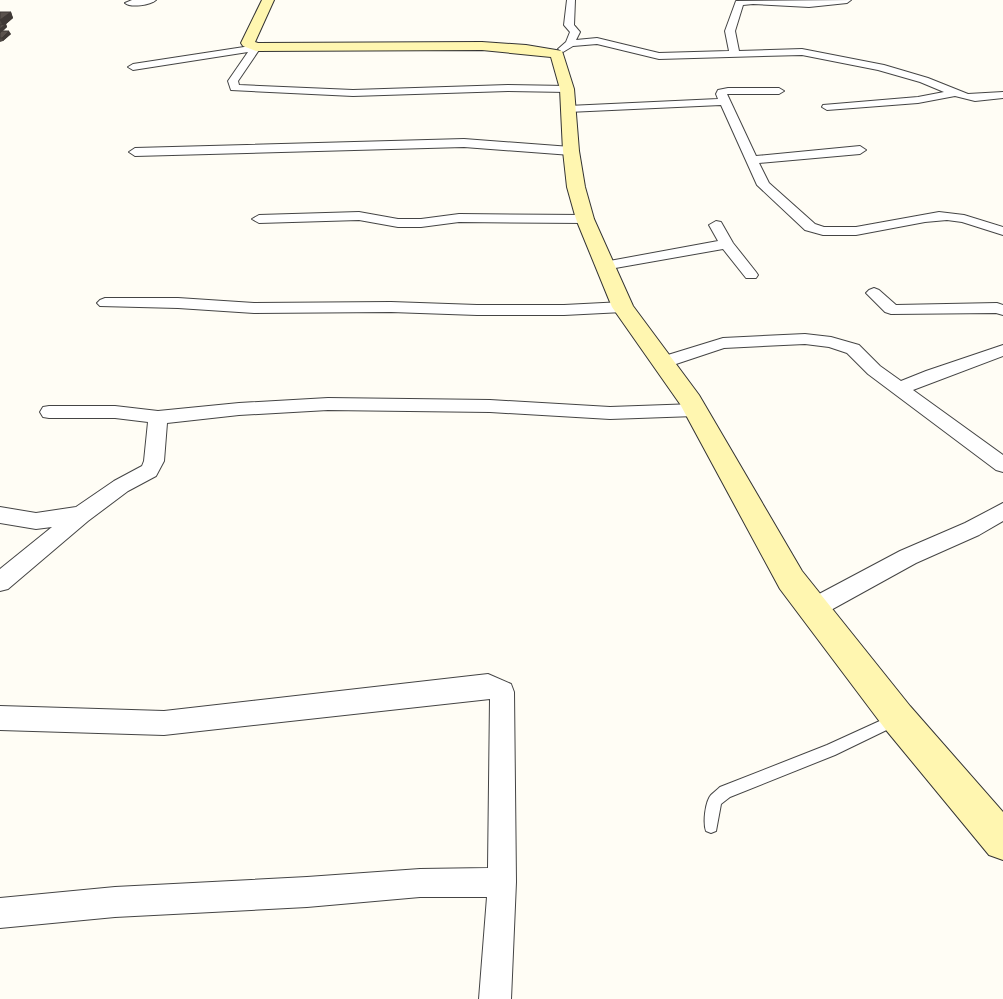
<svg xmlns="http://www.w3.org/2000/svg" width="1003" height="999" font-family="Bitter,serif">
<rect width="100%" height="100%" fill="#fffdf5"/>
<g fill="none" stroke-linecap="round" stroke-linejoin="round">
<g stroke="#444" stroke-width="2">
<path id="lane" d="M895 714 899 716 901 720 899 724 835 755 730 797 721 804 716 831 711 833 706 831C703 823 705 802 711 795 714 792 717 790 720 787L827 745Z"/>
</g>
<g stroke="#444" stroke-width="2">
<g id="street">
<path d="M132 0H156C150 5 131 8 125 3Z"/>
<path d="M567 0H575L574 25 580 32 576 40 597 38 659 53 729 51 725 31 736 1 851 0 847 3 809 7 753 4 743 5 735 31 739 51 802 49 884 65 928 78 968 94 1003 92V98L975 101 955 96 918 103 827 110 822 107 823 105 918 97 944 92 920 82 878 70 802 55 659 59 597 44 573 46 563 52 558 49 566 42 570 32 564 25Z"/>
<path d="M251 43 261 47 238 81 239 85 353 90 508 85 567 86 572 89 567 92 508 91 353 96 231 90 228 81 248 52 133 70 128 67 133 64 244 47Z"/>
<path d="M728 88H779L784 91 779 94H727L756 156 860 146 866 150 860 154 759 163 769 183 815 224 824 227H856L939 212 964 215 1003 227V235L962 222 947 220 925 222 856 235H823L805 230 757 185 721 105 568 112 563 109 568 106 718 99 716 94 718 90Z"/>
<path d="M464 139 571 147 577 151 571 155 464 147 135 156 129 152 135 148Z"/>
<path d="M359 212 398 219H421L459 214 585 215 592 219 585 223 459 222 421 227H398L359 220 259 223 252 219 259 215Z"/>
<path d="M716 221 721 222 733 243 756 272 758 275 756 278H746L723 249 604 270 599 269 597 266 599 263 604 262 718 241 709 225Z"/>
<path d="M874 288 879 290 896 305 997 303 1003 305V315L996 313 891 314 885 312 866 293 869 290Z"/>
<path d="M105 298H178L254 303 391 302 477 305H564L623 302 629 304 631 307 629 310 623 312 564 315H477L391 312 254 313 178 308 100 306 97 303 100 300Z"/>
<path d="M805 334 831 337 859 345 880 366 901 381 926 371 1003 345V356L913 390 1003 455V472L996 470 868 374 847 353 829 347 805 344 724 348 664 368 658 366 656 362 658 358 723 338Z"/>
<path d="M328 398 490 400 610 407 695 404 701 406 704 410 701 414 695 416 610 419 490 412 328 410 239 415 167 423 164 461 156 476 128 491 88 521 8 589 0 591V569L52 527 36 529 0 523V507L36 513 76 507 114 481 142 466 144 461 148 422 115 418H49L43 417 40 412 43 407 49 406H115L158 411 239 403Z"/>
<path d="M1003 503V521L979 535 916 563 820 616 812 619 804 616 801 609 804 602 900 551 965 523Z"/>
<path d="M488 674 511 684 514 692 516 882 511 999H479L487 897H420L307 907 115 917 0 928V898L115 887 307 877 420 869 488 868 490 699 164 735 0 730V706L164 711Z"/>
</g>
</g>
<g stroke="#333" stroke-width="2">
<path id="secondary" d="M262 0H274L255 42 258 43 482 42 526 45 562 51 574 89 579 151 585 187 594 219 633 306 699 395 802 571 910 706 1003 812V860L989 855 886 730 780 589 680 404 612 307 576 219 567 187 563 151 560 89 551 57 482 50 256 51 243 46 241 43Z"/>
</g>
<use href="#lane" fill="#fff" fill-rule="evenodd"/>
<use href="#street" fill="#fff" fill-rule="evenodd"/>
<use href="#secondary" fill="#fff6b0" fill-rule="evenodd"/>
</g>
<path fill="#4d4742" d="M0 12H11L13 18 6 24 7 27 3 31 11 34 3 41 0 42Z"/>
<g fill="#3f3936">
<path d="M11 12 13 18 5 25 6 24 7 27 0 33V29L3 26 0 20Z"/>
<path d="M9 31 11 34 3 41 2 38Z"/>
</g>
<g fill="#5a524d" stroke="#3f3936">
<path d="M0 12H11L0 20Z"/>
<path d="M6 24 0 29V25Z"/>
<path d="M2 31H9L2 38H0V33Z"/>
</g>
</svg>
